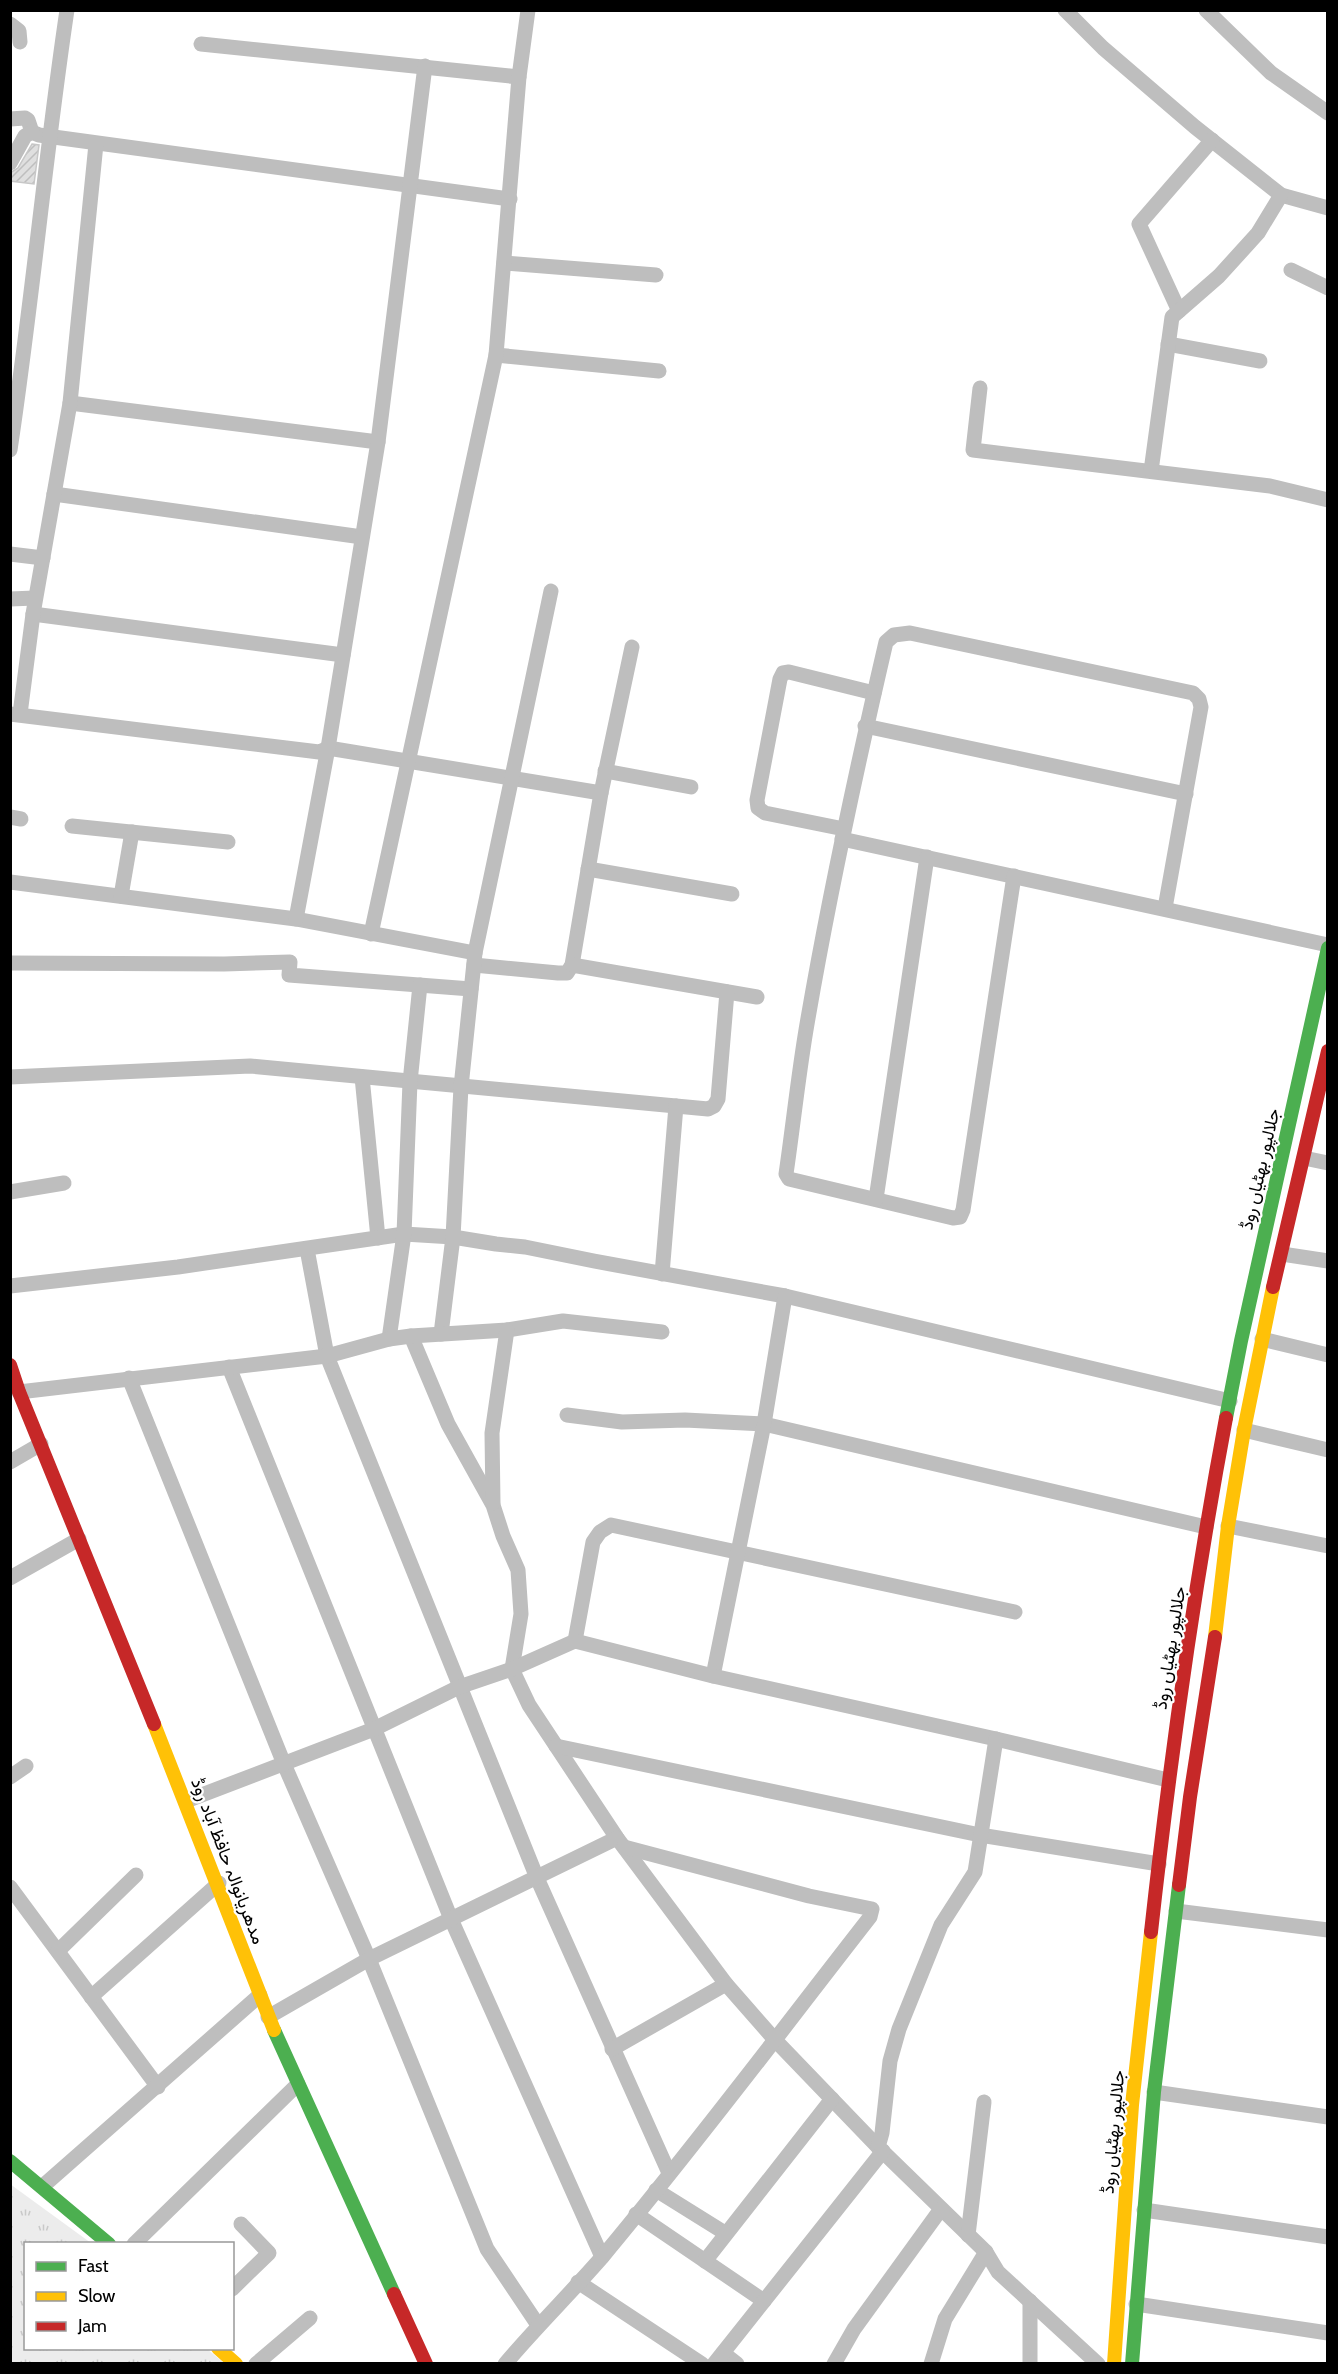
<svg xmlns="http://www.w3.org/2000/svg" width="1338" height="2374" font-family="Cabin,Vazirmatn,sans-serif">
<defs>
<pattern id="grass-tufts" width="24" height="20" patternUnits="userSpaceOnUse" patternTransform="scale(1.5)"><rect width="24" height="20" fill="#ececec"/><path d="M3 7l-1-3M5 7V3M7 7l1-3M15 17l-1-3M17 17v-4M19 17l1-3" fill="none" stroke="#c9c9c9"/></pattern>
<pattern id="building-hatch" width="6" height="6" patternUnits="userSpaceOnUse" patternTransform="scale(1.5)"><rect width="6" height="6" fill="#dfdfdf"/><path d="M-1 1l2-2M0 6l6-6M5 7l2-2" fill="none" stroke="#bebebe"/></pattern>
</defs>
<rect width="100%" height="100%" fill="#fff"/>
<path fill="url(#grass-tufts)" d="M10 2184 91 2243 26 2244V2348L207 2349 224 2363H11Z"/>
<path fill="url(#building-hatch)" stroke="#c7c7c7" stroke-width="1.5" d="M32 144 39 145 34 184 10 181V173L18 168Z"/>
<g fill="none" stroke-linecap="round" stroke-linejoin="round">
<g stroke="#bebebe" stroke-width="15">
<path d="M1065 10 1103 48 1195 127 1281 195 1328 208"/>
<path d="M1206 10 1271 73 1328 113"/>
<path d="M10 24 19 31 20 42"/>
<path d="M201 44 519 77"/>
<path d="M10 119 25 118 28 120 32 132 39 135 510 199"/>
<path d="M10 163 25 136 32 132"/>
<path d="M504 263 656 275"/>
<path d="M1291 270 1328 288"/>
<path d="M1179 311 1139 224 1212 140"/>
<path d="M1168 344 1260 361"/>
<path d="M496 355 659 371"/>
<path d="M980 388 973 450 1270 486 1328 500"/>
<path d="M70 403 378 442"/>
<path d="M10 450C32 304 45 157 67 10"/>
<path d="M1151 471 1172 317 1219 276 1258 233 1281 195"/>
<path d="M54 494 362 537"/>
<path d="M10 554 43 558"/>
<path d="M10 599 35 598"/>
<path d="M33 614 343 655"/>
<path d="M10 714 319 752 328 748 601 793"/>
<path d="M20 714 33 614 70 403 96 144"/>
<path d="M865 726 1186 794"/>
<path d="M605 771 691 787"/>
<path d="M10 817 21 819"/>
<path d="M72 826 228 842"/>
<path d="M844 829 765 813 758 808 757 800 780 679 783 673 789 672 874 693"/>
<path d="M842 839 1328 945"/>
<path d="M588 869 732 894"/>
<path d="M1014 876 963 1210 960 1217 953 1218 789 1179 786 1174C793 1126 798 1078 806 1030 828 900 856 771 886 642L894 635 910 633 1193 693 1199 699 1201 707 1165 908"/>
<path d="M10 882 296 919 475 953"/>
<path d="M121 896 132 832"/>
<path d="M296 919 328 748 378 442 425 66"/>
<path d="M371 934 496 355 519 77 528 10"/>
<path d="M10 963 224 964 290 962 289 975 471 989"/>
<path d="M474 965 558 973H567L572 965 601 793 632 647"/>
<path d="M572 965 757 997"/>
<path d="M10 1077 250 1066 708 1109 714 1106 718 1099 727 992"/>
<path d="M362 1077 378 1238"/>
<path d="M1304 1158 1328 1163"/>
<path d="M10 1192 64 1183"/>
<path d="M876 1199 927 857"/>
<path d="M307 1249 327 1356 537 1878 669 2173"/>
<path d="M1282 1254 1328 1261"/>
<path d="M662 1274 676 1106"/>
<path d="M10 1286 178 1267 404 1234 453 1237 496 1244 525 1247 594 1261 785 1296 1230 1401"/>
<path d="M441 1334 453 1237 461 1087 475 953 551 591"/>
<path d="M411 1336 448 1424 493 1505 503 1536 518 1570 521 1614 512 1669 529 1705 617 1838 726 1984 776 2041 878 2147 986 2252 998 2272 1098 2364"/>
<path d="M389 1339 404 1234 410 1082 420 985"/>
<path d="M1262 1339 1328 1355"/>
<path d="M229 1367 451 1919 602 2257"/>
<path d="M129 1378 284 1764 369 1959 487 2249 538 2325"/>
<path d="M19 1392 327 1356 389 1339 411 1336 507 1330 563 1321 662 1332"/>
<path d="M567 1415 622 1422 685 1420 764 1424 1206 1527"/>
<path d="M1244 1430 1328 1450"/>
<path d="M10 1462 41 1444"/>
<path d="M493 1503 492 1433 507 1330"/>
<path d="M1228 1526 1328 1546"/>
<path d="M10 1578 79 1539"/>
<path d="M575 1641 593 1542 600 1532 611 1525 1015 1612"/>
<path d="M713 1676 764 1424 785 1296"/>
<path d="M556 1746 980 1835 1159 1864"/>
<path d="M10 1777 26 1766"/>
<path d="M186 1801 374 1729 459 1687 512 1669 575 1641 713 1676 996 1739 1168 1780"/>
<path d="M10 1887 158 2087"/>
<path d="M1176 1911 1328 1930"/>
<path d="M58 1951 136 1875"/>
<path d="M91 1997 219 1883"/>
<path d="M268 2017 369 1959 617 1838"/>
<path d="M612 2049 726 1984"/>
<path d="M1154 2092 1328 2117"/>
<path d="M878 2147 882 2133 890 2061 899 2029 941 1925 975 1872 996 1739"/>
<path d="M43 2186 260 1995"/>
<path d="M656 2190 725 2233"/>
<path d="M1144 2210 1328 2237"/>
<path d="M636 2214 764 2301"/>
<path d="M968 2235 984 2102"/>
<path d="M134 2244 298 2084"/>
<path d="M705 2261 832 2099"/>
<path d="M578 2282 702 2364"/>
<path d="M232 2289 269 2253 241 2224"/>
<path d="M1030 2301V2364"/>
<path d="M1136 2304 1328 2333"/>
<path d="M723 2353 737 2364"/>
<path d="M256 2364 310 2318"/>
<path d="M505 2364C536 2327 571 2293 603 2256 695 2146 781 2031 870 1917L872 1909 809 1896 624 1847"/>
<path d="M714 2364 883 2151"/>
<path d="M834 2364 854 2329 941 2209"/>
<path d="M931 2364 945 2319 986 2252"/>
</g>
<g stroke="#4caf50" stroke-width="14">
<path d="M1226 1418 1241 1341 1328 948"/>
<path d="M274 2030 394 2294"/>
<path d="M10 2161 109 2244"/>
<path d="M1132 2364 1154 2092 1179 1885"/>
</g>
<g stroke="#ffc107" stroke-width="14">
<path d="M1215 1637 1228 1526 1244 1430 1273 1287"/>
<path d="M154 1724 274 2030"/>
<path d="M218 2348 236 2364"/>
<path d="M1114 2364 1132 2105 1151 1932"/>
</g>
<g stroke="#c62828" stroke-width="14">
<path d="M1273 1287 1328 1051"/>
<path d="M10 1365 19 1392 154 1724"/>
<path d="M1179 1885 1190 1797 1215 1637"/>
<path d="M1151 1932C1170 1760 1194 1588 1226 1418"/>
<path d="M394 2294 426 2364"/>
</g>
</g>
<g text-anchor="middle" dominant-baseline="central" stroke-width="4.5" stroke-linejoin="round" paint-order="stroke">
<g font-size="18" fill="#000" stroke="#fff">
<text transform="translate(1260 1169) rotate(-77)">جلالپور بھٹیاں روڈ</text>
<text transform="translate(1170 1648) rotate(-81)">جلالپور بھٹیاں روڈ</text>
<text transform="translate(228 1861) rotate(69)">مدھریانوالہ حافظ آباد روڈ</text>
<text transform="translate(1113 2132) rotate(-85)">جلالپور بھٹیاں روڈ</text>
</g>
</g>
<rect width="1338" height="2374" fill="none" stroke="#000000" stroke-width="24"/>
<rect x="24" y="2242" width="210" height="108" fill="#ffffff" stroke="#999999" stroke-width="1.5"/>
<rect x="36" y="2262" width="30" height="9" fill="#4caf50" stroke="#999999" stroke-width="1.5"/>
<text x="78" y="2272" font-size="18" fill="#000000">Fast</text>
<rect x="36" y="2292" width="30" height="9" fill="#ffc107" stroke="#999999" stroke-width="1.5"/>
<text x="78" y="2302" font-size="18" fill="#000000">Slow</text>
<rect x="36" y="2322" width="30" height="9" fill="#c62828" stroke="#999999" stroke-width="1.5"/>
<text x="78" y="2332" font-size="18" fill="#000000">Jam</text>
</svg>
